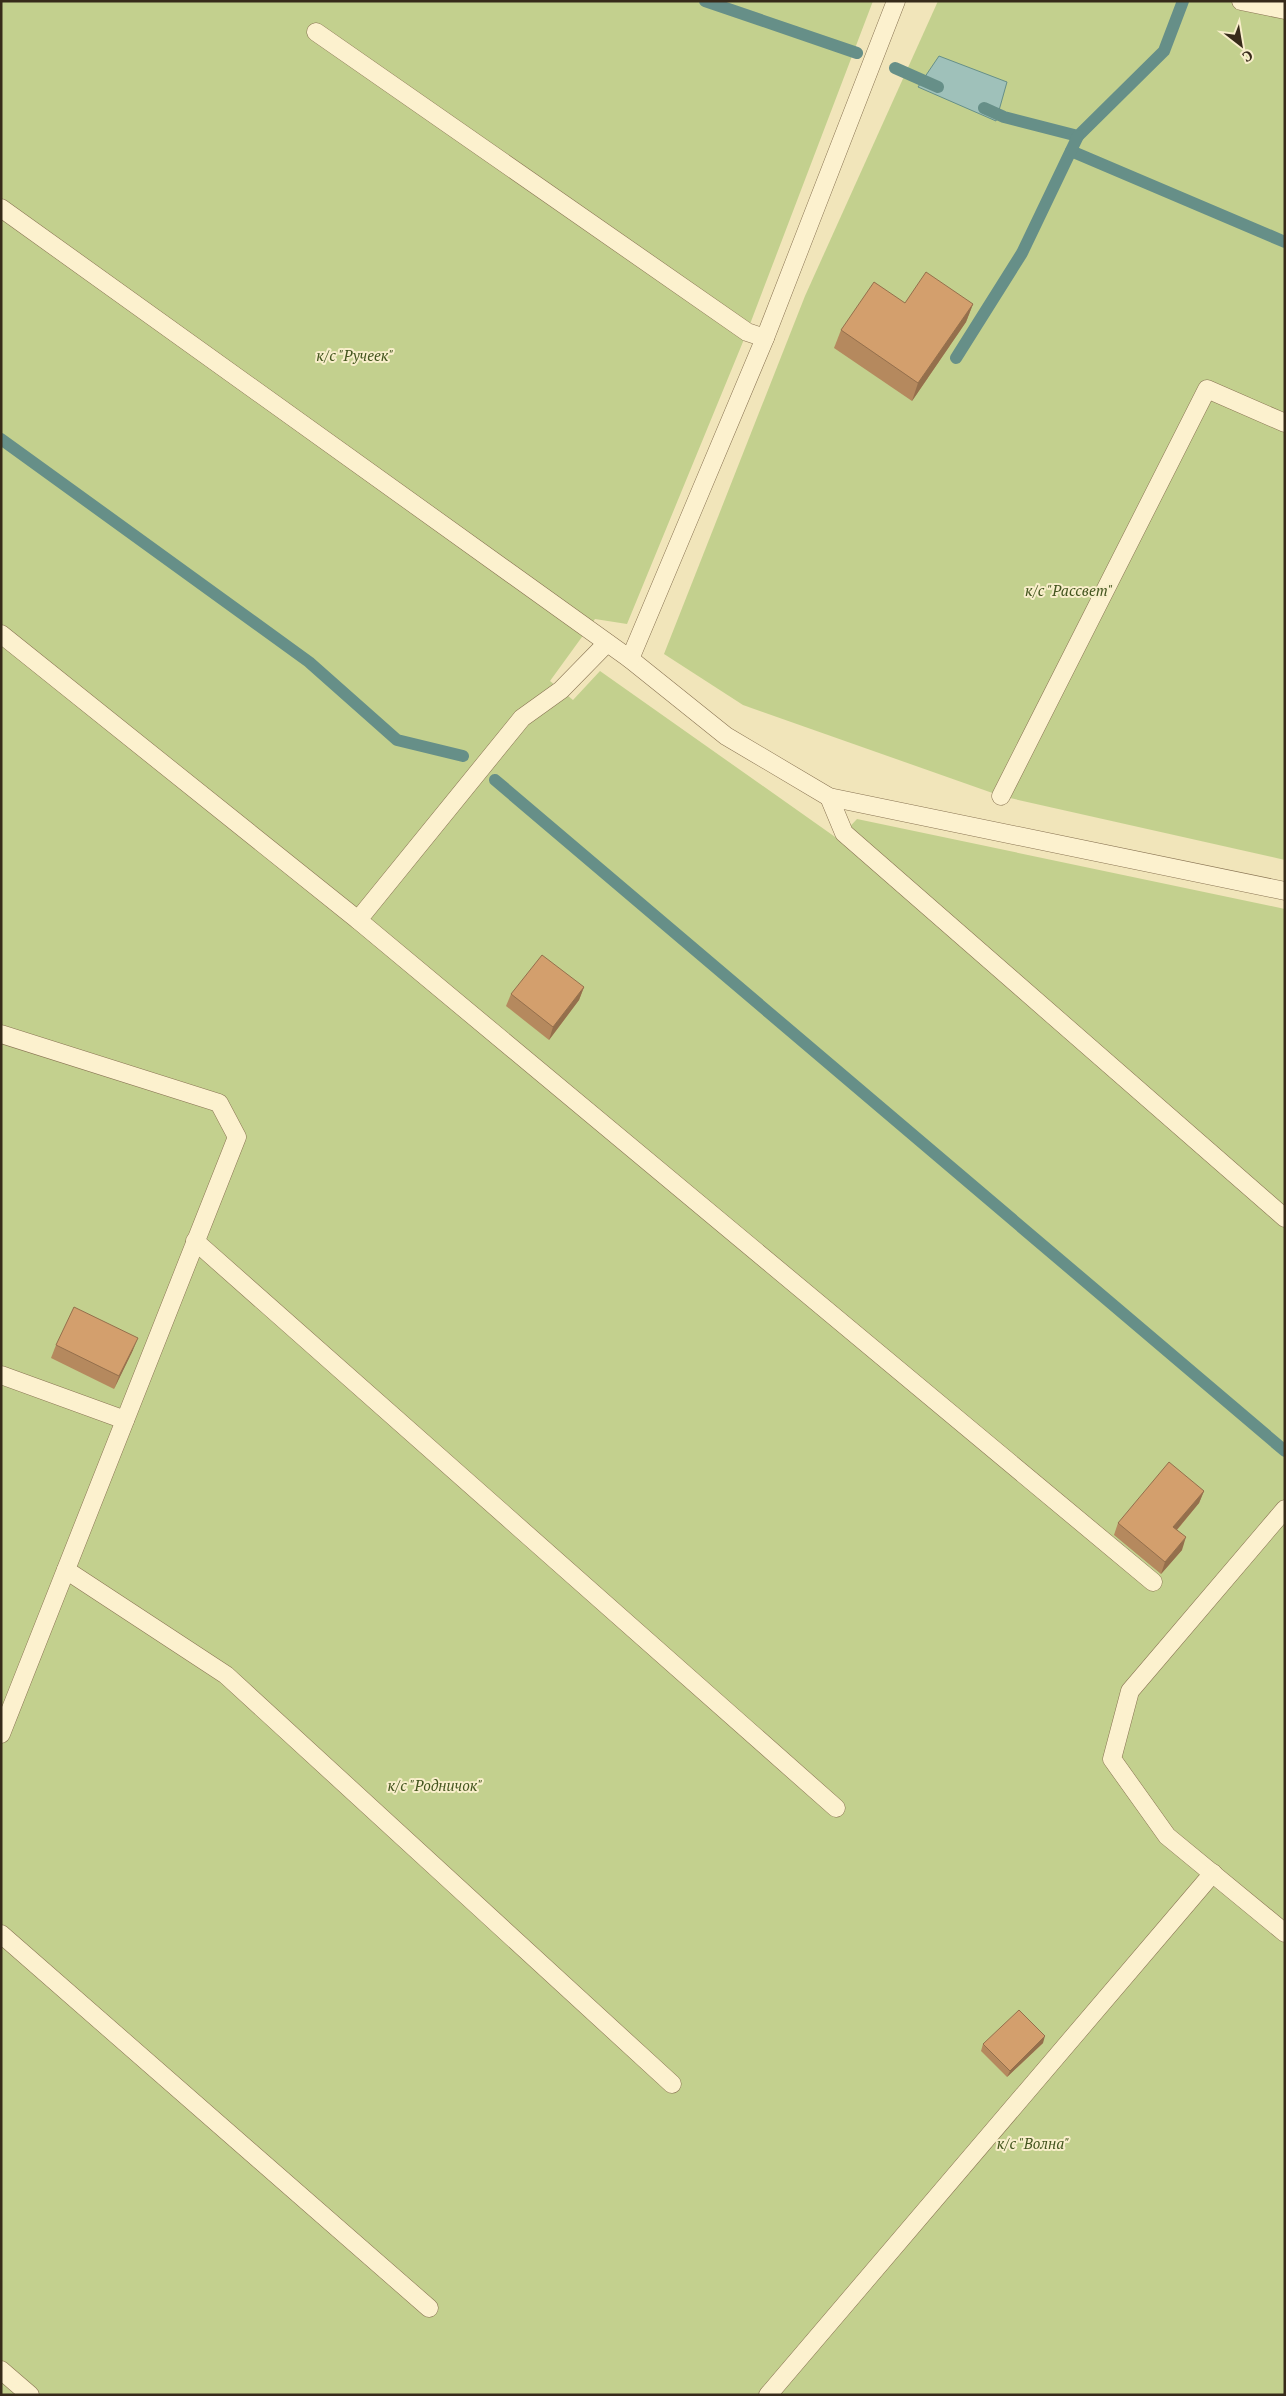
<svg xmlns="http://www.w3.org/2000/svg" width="1286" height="2396" font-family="'PT Serif',serif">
<rect width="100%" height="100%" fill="#f1e5ba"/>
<g fill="#c3d08e">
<path d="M1 1H873L747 332 627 624 595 619 550 681 573 700 600 671 838 839 857 819 1285 909V2395H1Z"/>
<path d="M938 1H1285V860L1001 796 743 705 664 654 805 296Z"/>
</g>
<path fill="#9fc1ba" stroke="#668f88" d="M939 56 1007 82 996 121 918 87Z"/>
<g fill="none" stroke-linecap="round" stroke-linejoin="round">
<g stroke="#668f88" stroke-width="12">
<path d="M705 1 857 53"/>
<path d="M895 68 938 87"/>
<path d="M984 108 1004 117 1078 136 1164 51 1183 1"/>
<path d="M1071 151 1285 242"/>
<path d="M956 358 1022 253 1078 136"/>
<path d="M1 439 309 662 397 740 463 756"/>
<path d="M495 780 1285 1451"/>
</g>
<g stroke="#897453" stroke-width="19">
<g id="service">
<path d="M896 1 765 338 630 659 726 736 829 797 1285 891"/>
<path d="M1241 1 1285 10"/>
<path d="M316 32 747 332 765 338"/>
<path d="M1 208 630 659"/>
<path d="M1 634 358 920"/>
<path d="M607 643 561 690 522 718 358 920 1153 1582"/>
<path d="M1001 796 1207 389 1285 423"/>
<path d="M829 797 844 833 1285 1218"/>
<path d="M1 1034 219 1103 237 1137 1 1734"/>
<path d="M195 1241 836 1808"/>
<path d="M1 1375 125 1420"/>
<path d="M1285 1509 1130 1691 1112 1759 1167 1836 1285 1933"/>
<path d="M66 1570 226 1675 672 2084"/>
<path d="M1 1934 429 2308"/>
<path d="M1 2370 30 2395"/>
<path d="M768 2395 1213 1873"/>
</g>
</g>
<use href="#service" stroke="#fcf1ce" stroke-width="18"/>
</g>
<g fill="#b5895e">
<path d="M905 303 973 304 966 322 912 401 834 348 841 330Z"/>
<path d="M584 987 579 1000 549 1040 506 1006 511 994Z"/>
<path d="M56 1345 133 1350 114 1389 51 1358Z"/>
<path d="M1204 1491 1199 1503 1177 1530 1182 1550 1161 1574 1114 1535 1118 1523Z"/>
<path d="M1043 2043 1007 2077 981 2051 983 2044Z"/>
</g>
<g fill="#946f4c">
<path d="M973 304 966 322 912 401 918 383Z"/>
<path d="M584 987 579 1000 549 1040 553 1027Z"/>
<path d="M138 1338 133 1350 114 1389 119 1376Z"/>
<path d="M1204 1491 1199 1503 1169 1539 1173 1527Z"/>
<path d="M1186 1537 1182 1550 1161 1574 1165 1562Z"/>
<path d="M1045 2036 1043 2043 1007 2077 1010 2071Z"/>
</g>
<g fill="#d39f6d" stroke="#946f4c">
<path d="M926 272 973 304 918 383 841 330 874 282 905 303Z"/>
<path d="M542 955 584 987 553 1027 511 994Z"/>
<path d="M74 1307 138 1338 119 1376 56 1345Z"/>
<path d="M1169 1462 1204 1491 1173 1527 1186 1537 1165 1562 1118 1523Z"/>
<path d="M1019 2010 1045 2036 1010 2071 983 2044Z"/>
</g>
<g text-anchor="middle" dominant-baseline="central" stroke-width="4" stroke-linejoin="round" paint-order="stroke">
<g font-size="15" font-style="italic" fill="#43551e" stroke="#f8eeca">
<text x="355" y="355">к/с "Ручеек"</text>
<text x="1069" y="590">к/с "Рассвет"</text>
<text x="435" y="1785">к/с "Родничок"</text>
<text x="1033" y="2143">к/с "Волна"</text>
</g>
</g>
<rect width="1286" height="2396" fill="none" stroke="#372a1a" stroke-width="5"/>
<g transform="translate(1241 45) rotate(149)" stroke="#f8eeca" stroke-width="4" paint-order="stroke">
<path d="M0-4L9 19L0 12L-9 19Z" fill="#372a1a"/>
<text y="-8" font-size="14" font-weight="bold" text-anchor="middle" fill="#372a1a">С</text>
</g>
</svg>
